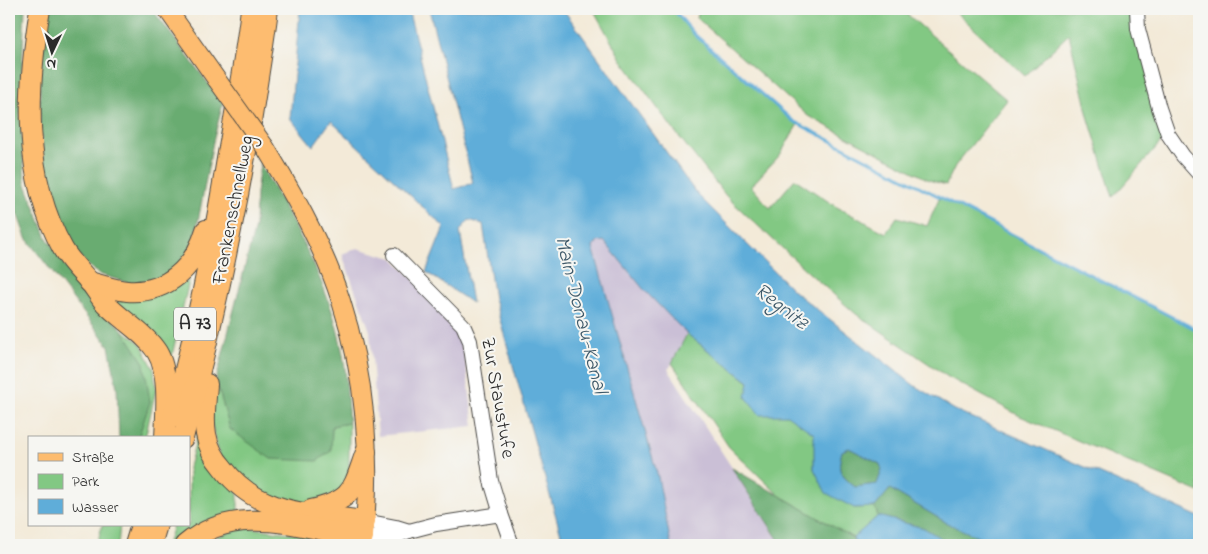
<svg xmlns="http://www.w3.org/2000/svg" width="1208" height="554" font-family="'Indie Flower',sans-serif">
<rect width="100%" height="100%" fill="#f6f6f2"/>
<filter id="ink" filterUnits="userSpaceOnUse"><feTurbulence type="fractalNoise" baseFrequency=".02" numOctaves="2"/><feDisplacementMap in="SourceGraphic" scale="10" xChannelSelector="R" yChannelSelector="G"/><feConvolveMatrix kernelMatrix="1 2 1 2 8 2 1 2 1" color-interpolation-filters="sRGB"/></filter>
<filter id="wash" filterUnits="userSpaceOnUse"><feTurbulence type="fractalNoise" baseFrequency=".0096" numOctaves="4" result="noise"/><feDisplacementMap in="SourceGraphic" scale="20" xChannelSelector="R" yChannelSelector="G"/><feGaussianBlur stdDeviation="1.12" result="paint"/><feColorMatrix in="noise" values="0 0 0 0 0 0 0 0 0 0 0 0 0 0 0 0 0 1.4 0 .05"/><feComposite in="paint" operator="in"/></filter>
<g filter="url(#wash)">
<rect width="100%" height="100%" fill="#f3ead8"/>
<g fill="#cabfd6">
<path d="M604 241 645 291 687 334 670 367 668 369 782 545H671L658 477 593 247 598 242Z"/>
<path d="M357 248 393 258 457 325 465 358 474 426 378 436 370 331 342 254Z"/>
</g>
<g fill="#82c883" stroke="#567a57">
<path d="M593 9H673L695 35 793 121 798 124 780 155 751 186 770 208 795 179 835 206 886 233 897 217 927 226 940 197 1199 331V492L1020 416 948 377 856 314 808 272 727 197 673 129 621 59Z"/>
<path d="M699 9H901L1007 100 955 166 946 185 929 180 808 116 697 18Z"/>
<path d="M953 9H1137L1168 134 1113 197 1088 116 1069 34 1025 76Z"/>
<path d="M189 281 169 369 105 291 170 289Z"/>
<path d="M122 329 141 344 154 369 156 389 145 438H138L150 402Z"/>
<path d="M687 334 815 434 814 469 854 508 875 507 878 516 853 538 779 495 729 447 672 363Z"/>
<path d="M216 380 230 429 331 451 332 426 349 423V476L342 492 300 505 268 499 220 458 209 414Z"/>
<path d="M198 432 238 494V517L176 545H167L173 525H189V467Z"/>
<path d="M102 525H120L118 545H97Z"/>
<path d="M243 527 329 538 337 545H301L261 540 260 545H196Z"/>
</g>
<g fill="#69ac71" stroke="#4a6c4e">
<path d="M12 9H25L20 107 25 182 47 238 81 290 122 329 144 363 150 402 138 438H119L117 388 109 346 26 238 11 196 9 180V34Z"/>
<path d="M48 9H152L223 103 213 142 193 248 167 276 132 284 99 274 87 265 76 252 65 234 47 187 40 129V77Z"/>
<path d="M260 164C294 224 331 286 343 355 347 377 347 401 349 423L332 426 331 451 317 461 271 459 230 429 216 380 255 227 256 193Z"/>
<path d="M849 448 880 464 882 470 877 484 855 487C839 473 837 471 842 451Z"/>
<path d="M732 468 853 538 856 545H782Z"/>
<path d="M890 489 947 523 995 545H952L924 528 878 516 875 507Z"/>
</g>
<g fill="#5fadd9" stroke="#456c82" fill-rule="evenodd">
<path d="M300 9H408L454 189 473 183 429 9H563L696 193 795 292 915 386 955 410 1199 517V545H995L947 523 890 489 875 507 854 508 826 493 814 469V434L787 415H760L746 397 749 382 687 334 645 291 604 241 598 242 593 247 658 477 671 545H564L494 299 483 224 469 220 460 231 472 303 426 272 444 227 331 121 313 146 290 118ZM849 448 880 464 882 470 877 484 855 487C839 474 837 471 842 451Z"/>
<path d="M878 516 924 528 952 545H856L853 538Z"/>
</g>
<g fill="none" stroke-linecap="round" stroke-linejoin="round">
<path stroke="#5fadd9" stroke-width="3" d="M673 9 695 35 793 121 1199 331"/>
</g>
</g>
<g filter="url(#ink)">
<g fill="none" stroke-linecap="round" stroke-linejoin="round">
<g stroke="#494845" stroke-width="16">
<g id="minor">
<path d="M1137 9 1138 29 1159 108 1168 134 1183 156 1199 174"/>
<path d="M394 255 463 325 470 341 491 481 501 514"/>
<path d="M365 521 396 527 409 531"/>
<path d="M363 537H394L409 531 436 524 501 514 512 545"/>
</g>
</g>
<g stroke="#494845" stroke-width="20">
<g id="major">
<path d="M167 9 217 80"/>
<path d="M265 147C294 195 324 247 341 301 365 375 372 457 364 535"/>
</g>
</g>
<g stroke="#494845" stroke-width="22">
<g id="highway">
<path d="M40 9C27 88 22 176 63 249 70 261 80 271 89 281 95 288 99 296 105 303 121 320 144 332 157 352 170 373 166 414 165 438"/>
<path d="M89 282C102 285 115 290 127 291 167 294 195 267 206 230"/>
<path d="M207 384C206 401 203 418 206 434 208 446 215 459 223 468 259 516 311 513 365 521"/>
<path d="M173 417C196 332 213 246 227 159 236 109 245 59 251 9"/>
<path d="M183 438C210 336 232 233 250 129 256 89 263 49 268 9"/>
<path d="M311 510C354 500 352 490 366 452"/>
<path d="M135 545 141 525"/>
<path d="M151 545 157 525"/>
<path d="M185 545C238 500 304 530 363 537"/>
</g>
</g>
<use href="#minor" stroke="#fff" stroke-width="14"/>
<use href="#major" stroke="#fdbc6f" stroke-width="18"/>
<use href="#highway" stroke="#fdbc6f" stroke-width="20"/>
<g stroke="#494845" stroke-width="20" stroke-linecap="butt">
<path id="major-bridge" d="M217 80 265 147"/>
</g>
<use href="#major-bridge" stroke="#fdbc6f" stroke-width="18"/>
</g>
</g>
<g text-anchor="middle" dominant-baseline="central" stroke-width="4" stroke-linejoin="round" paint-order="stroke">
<rect fill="#f6f6f2" stroke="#686867" stroke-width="1" x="174" y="307.5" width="42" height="33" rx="4"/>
<g font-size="19" font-weight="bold" fill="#2b2b2b">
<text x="195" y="324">A 73</text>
</g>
<g font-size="20" fill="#2b2b2b" stroke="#f6f6f2">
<text transform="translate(234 210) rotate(-79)">Frankenschnellweg</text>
<text transform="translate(497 398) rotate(80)">Zur Staustufe</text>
</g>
<g font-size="21" font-style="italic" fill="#3d5868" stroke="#f6f6f2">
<text transform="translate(781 307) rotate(38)">Regnitz</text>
<text transform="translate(580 315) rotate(76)">Main-Donau-Kanal</text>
</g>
</g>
<rect width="1208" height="554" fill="none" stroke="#f6f6f2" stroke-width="30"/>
<rect x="28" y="436" width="162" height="90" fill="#f6f6f2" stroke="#a5a5a2"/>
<rect x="38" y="453" width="25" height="8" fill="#fdbc6f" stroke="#a5a5a2"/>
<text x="72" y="462" font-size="15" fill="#2b2b2b">Straße</text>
<rect x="38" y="474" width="25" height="15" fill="#82c883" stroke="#a5a5a2"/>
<text x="72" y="486" font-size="15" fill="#2b2b2b">Park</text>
<rect x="38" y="499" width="25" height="15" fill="#5fadd9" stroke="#a5a5a2"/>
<text x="72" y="512" font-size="15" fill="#2b2b2b">Wasser</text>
<g transform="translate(52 52) rotate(184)" stroke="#f6f6f2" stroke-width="4" paint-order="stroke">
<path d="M0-4L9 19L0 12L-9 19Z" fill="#2b2b2b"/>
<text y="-8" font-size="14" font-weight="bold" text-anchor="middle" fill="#2b2b2b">N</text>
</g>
</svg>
